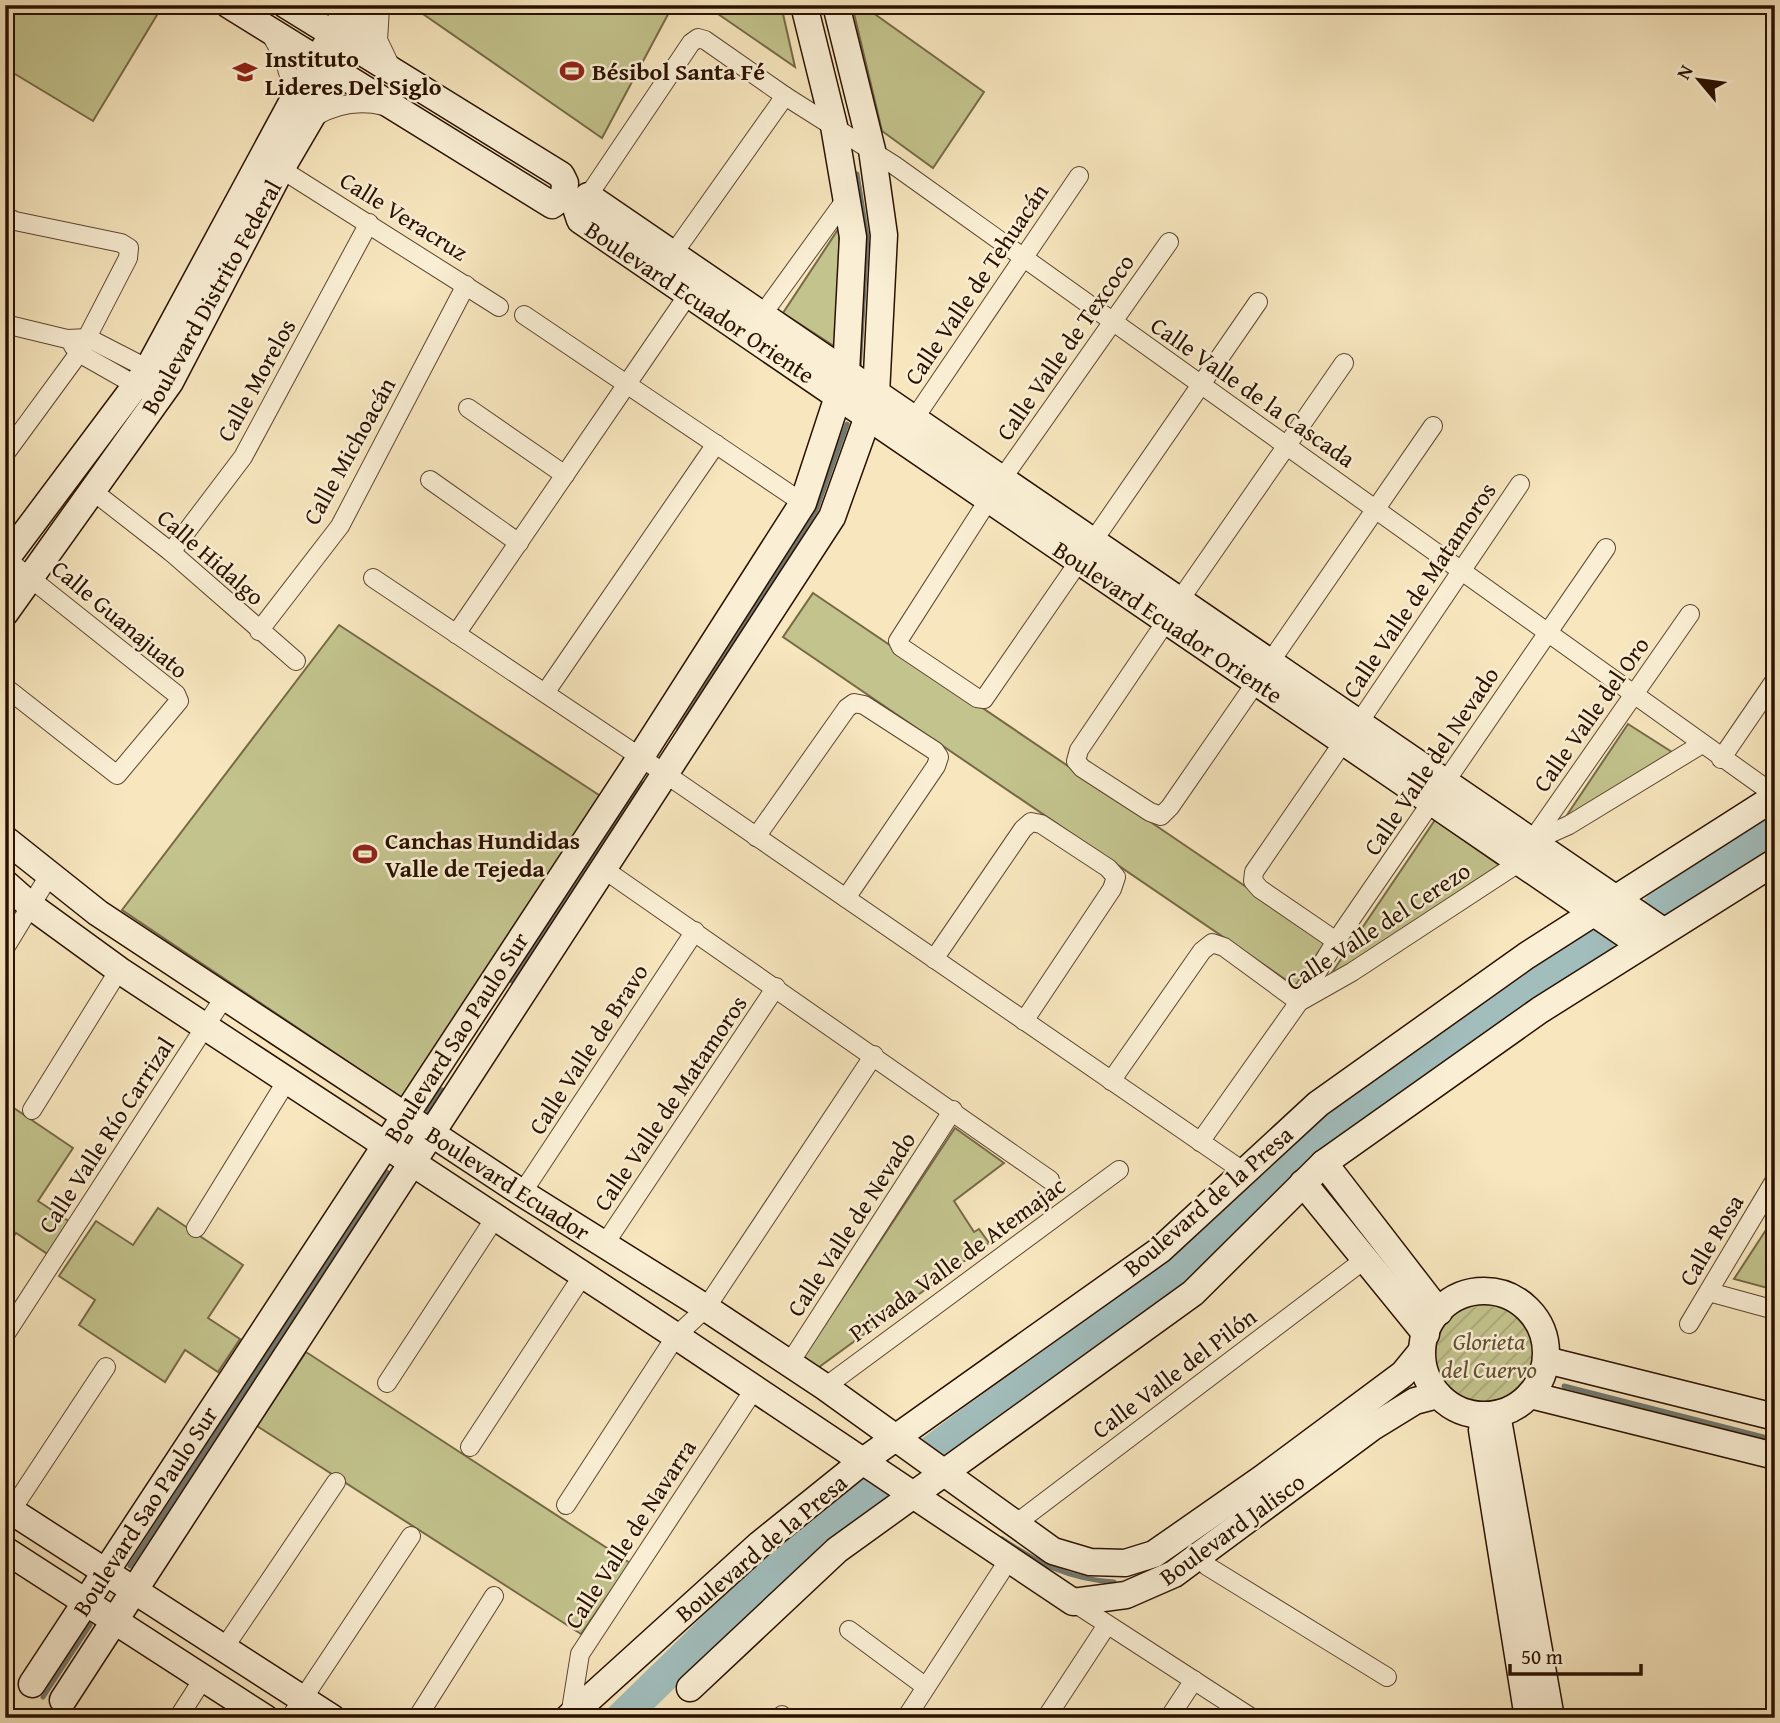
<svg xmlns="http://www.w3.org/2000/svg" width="1780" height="1723" font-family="'Gentium Book Plus',serif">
<defs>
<pattern id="garden-furrows" width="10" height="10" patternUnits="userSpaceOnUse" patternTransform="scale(1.75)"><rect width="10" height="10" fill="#c3c38d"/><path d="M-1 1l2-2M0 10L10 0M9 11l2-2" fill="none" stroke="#a8a678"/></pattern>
</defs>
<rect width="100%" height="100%" fill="#f7e6be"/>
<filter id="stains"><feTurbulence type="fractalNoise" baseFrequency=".00286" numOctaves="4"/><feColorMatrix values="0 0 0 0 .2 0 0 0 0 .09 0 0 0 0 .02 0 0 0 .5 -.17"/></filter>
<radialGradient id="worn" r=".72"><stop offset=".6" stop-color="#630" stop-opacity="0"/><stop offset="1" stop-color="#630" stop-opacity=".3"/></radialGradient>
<g fill="#c3c38d" stroke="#766a46" stroke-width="2">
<path d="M5 5H163L93 121 5 68Z"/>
<path d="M410 5H673L602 138Z"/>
<path d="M705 5H781L795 67Z"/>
<path d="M852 5H862L984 92 933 168 882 131Z"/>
<path d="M839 228 841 294 837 348 783 313Z"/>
<path d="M813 593 1326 941 1295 986 783 637Z"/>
<path d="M339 625 602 797 402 1098 122 910Z"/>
<path d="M1628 724 1675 754 1565 818Z"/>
<path d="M1435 820 1499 865 1327 980Z"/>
<path d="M5 1102 73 1148 38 1201 70 1222 49 1255 16 1233 5 1249Z"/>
<path d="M955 1128 1004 1163 954 1201 974 1232 979 1229 989 1243 815 1370 801 1361Z"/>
<path d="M158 1208 243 1265 208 1318 240 1339 218 1372 185 1350 165 1382 79 1325 95 1300 59 1276 96 1221 133 1245Z"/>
<path d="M1775 1216V1290L1734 1279Z"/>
<path d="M306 1352 630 1563 581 1634 257 1426Z"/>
</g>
<circle fill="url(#garden-furrows)" stroke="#766a46" stroke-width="2" cx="1489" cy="1355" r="54"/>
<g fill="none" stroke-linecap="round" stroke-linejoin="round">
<g stroke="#717871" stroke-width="5">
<path d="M857 174 867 237 859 372"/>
<path d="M679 729 816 510 847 424"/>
<path d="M512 981 643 784"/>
<path d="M428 1111 442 1090"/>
<path d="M1564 1386 1775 1440"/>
<path d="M949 1449 953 1435"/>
<path d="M1002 1539C1040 1564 1068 1579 1114 1582"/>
<path d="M130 1566 387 1172"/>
<path d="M43 1697 90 1625"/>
</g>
<g stroke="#a1bdbc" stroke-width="32">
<path d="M1658 908 1775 831"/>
<path d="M932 1451C1007 1395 1086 1342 1159 1283 1220 1233 1272 1174 1334 1126L1599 942"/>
<path d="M621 1718 815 1529 874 1489"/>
</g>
<g stroke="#5d4630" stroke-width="20">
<g id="street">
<path d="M380 8 378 40 391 67"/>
<path d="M270 33 284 58 295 97"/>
<path d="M314 117C336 104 359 100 384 106"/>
<path d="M281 169 499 307"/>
<path d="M588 196 691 43 698 38 705 40 785 96 894 165 1775 795"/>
<path d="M5 216 15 221 121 243 129 248 128 258 79 353 5 454"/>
<path d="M673 254 785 96"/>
<path d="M524 315 803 503"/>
<path d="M762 315 846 199"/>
<path d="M5 324 67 339 88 338 156 373"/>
<path d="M73 346 79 353 144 390"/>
<path d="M468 408 565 475"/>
<path d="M914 419 1079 176"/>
<path d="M1002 479 1169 242"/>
<path d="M430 480 519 543"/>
<path d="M94 492 171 552 296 661"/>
<path d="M989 499 898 641 901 647 977 698 984 699 1258 302"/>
<path d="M171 552 243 457 369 223"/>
<path d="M5 558 176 694 179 701 117 775 5 687"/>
<path d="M373 578 667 775 1243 1171"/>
<path d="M1179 601 1344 363"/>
<path d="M1167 620 1079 750 1076 761 1082 768 1150 812 1161 816 1170 807 1433 426"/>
<path d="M259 631 340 526 466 285"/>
<path d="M456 634 694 286"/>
<path d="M545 693 716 444"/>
<path d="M1358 724 1520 484"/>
<path d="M1721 759 1775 680"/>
<path d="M756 837 847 708 854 703 864 705 935 751 939 757 936 766 846 898"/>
<path d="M1531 842 1690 614"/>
<path d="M1531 842 1569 825 1702 744"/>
<path d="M605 870 1050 1180"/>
<path d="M1336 941 1260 889 1253 881 1254 872 1344 741"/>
<path d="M5 948 50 874"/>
<path d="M934 959 1023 829 1031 822 1041 824 1108 868 1116 877 1112 889 1024 1021"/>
<path d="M1111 1081 1202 951 1212 943 1224 947 1299 1002 1336 941 1606 548"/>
<path d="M32 1110 119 970"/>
<path d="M1200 1142 1299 1002 1352 972 1520 862"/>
<path d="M522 1193 695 931"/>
<path d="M196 1228 286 1082"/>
<path d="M604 1245 776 987"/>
<path d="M1709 1292 1775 1310"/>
<path d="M1689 1324 1775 1180"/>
<path d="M5 1335 225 996"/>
<path d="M789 1364 953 1110"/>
<path d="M387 1383 495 1218"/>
<path d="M825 1387 1119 1170"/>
<path d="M470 1447 583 1275"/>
<path d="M566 1505 676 1336 706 1308 874 1055"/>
<path d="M11 1511 106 1367"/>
<path d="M1014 1525 1364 1260"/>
<path d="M1198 1557 1207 1566 1387 1677"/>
<path d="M1073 1602 1252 1718"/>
<path d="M849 1630 926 1687"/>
<path d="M224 1648 336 1482"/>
<path d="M782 1715 785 1718"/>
<path d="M570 1716 580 1654 755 1388"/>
<path d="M178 1718 203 1679"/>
<path d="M290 1718 411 1536"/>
<path d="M417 1718 494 1596"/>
<path d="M906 1718 1008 1561"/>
<path d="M1046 1718 1107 1625"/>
<path d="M1169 1718 1194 1680"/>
</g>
</g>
<g stroke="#2a1100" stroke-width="29">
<g id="secondary">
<path d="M229 5 552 205 564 196 565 183 561 175 286 5"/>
<path d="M5 560 148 369 295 97 350 5"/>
<path d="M5 613 170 382 281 169 377 5"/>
<path d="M5 839 98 913 522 1193 706 1308 825 1387 1053 1551 1090 1562 1125 1563 1154 1554 1263 1478 1403 1374 1421 1352"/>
<path d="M5 883 31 906 119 970 676 1336 1073 1602 1126 1595 1174 1574 1371 1428 1415 1401 1438 1395"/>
<path d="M1641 945 580 220 577 211 588 196 1663 931"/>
<path d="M1324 1163 1439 1312"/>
<path d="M1303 1183 1426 1334"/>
<circle cx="1484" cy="1353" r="62"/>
<path d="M1546 1360 1775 1417"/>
<path d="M1530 1395 1775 1456"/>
<path d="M1497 1414 1551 1718"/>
<path d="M1482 1430 1528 1718"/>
<path d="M5 1507 332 1718"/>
<path d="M5 1550 265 1718"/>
<path d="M32 1684 640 758 803 503 846 372 853 237 834 126 804 5"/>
<path d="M690 1688 837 1550 1193 1293 1324 1163 1540 1010 1775 862"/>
<path d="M63 1700 832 517 876 394 884 235 872 150 836 5"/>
<path d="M568 1718 760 1544 863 1461 1160 1250 1318 1104 1526 956 1775 797"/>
</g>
</g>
<use href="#street" stroke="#faefd5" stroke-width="18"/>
<use href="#secondary" stroke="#faefd5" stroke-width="26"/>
</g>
<defs>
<g id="stadium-bare" transform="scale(1.89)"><path d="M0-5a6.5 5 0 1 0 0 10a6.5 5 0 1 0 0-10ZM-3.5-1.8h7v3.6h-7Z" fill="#8f2418" stroke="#faefd5" stroke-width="2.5" paint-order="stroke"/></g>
<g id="school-bare" transform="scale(1.89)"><path d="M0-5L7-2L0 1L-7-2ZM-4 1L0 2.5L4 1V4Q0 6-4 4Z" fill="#8f2418" stroke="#faefd5" stroke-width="2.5" paint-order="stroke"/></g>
</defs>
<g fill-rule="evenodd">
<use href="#stadium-bare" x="572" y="71"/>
<use href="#school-bare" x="245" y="72"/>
<use href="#stadium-bare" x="365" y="854"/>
</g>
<g text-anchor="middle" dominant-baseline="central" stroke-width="5" stroke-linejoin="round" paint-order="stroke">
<g font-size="24" font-weight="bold" fill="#2a1100" stroke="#faefd5" text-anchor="start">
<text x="265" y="58">Instituto<tspan x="265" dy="28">Lideres Del Siglo</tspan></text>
<text x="592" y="71">Bésibol Santa Fé</text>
<text x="385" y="840">Canchas Hundidas<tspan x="385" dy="28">Valle de Tejeda</tspan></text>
</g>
<g font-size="24" fill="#2a1100" stroke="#faefd5">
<text transform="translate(404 216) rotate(32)">Calle Veracruz</text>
<text transform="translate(976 284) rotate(-56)">Calle Valle de Tehuacán</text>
<text transform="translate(211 297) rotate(-61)">Boulevard Distrito Federal</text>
<text transform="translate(700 302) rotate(34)">Boulevard Ecuador Oriente</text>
<text transform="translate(1065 347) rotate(-55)">Calle Valle de Texcoco</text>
<text transform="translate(256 380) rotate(-61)">Calle Morelos</text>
<text transform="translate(1253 392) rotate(35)">Calle Valle de la Cascada</text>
<text transform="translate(349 451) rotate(-61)">Calle Michoacán</text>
<text transform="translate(211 557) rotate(41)">Calle Hidalgo</text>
<text transform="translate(1419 590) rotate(-56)">Calle Valle de Matamoros</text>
<text transform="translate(120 619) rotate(40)">Calle Guanajuato</text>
<text transform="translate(1168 622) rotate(34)">Boulevard Ecuador Oriente</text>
<text transform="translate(1591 714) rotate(-55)">Calle Valle del Oro</text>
<text transform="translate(1431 761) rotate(-56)">Calle Valle del Nevado</text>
<text transform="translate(1378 926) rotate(-33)">Calle Valle del Cerezo</text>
<text transform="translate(456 1037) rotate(-57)">Boulevard Sao Paulo Sur</text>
<text transform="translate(588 1049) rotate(-57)">Calle Valle de Bravo</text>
<text transform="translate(670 1103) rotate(-56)">Calle Valle de Matamoros</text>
<text transform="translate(106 1135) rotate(-57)">Calle Valle Río Carrizal</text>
<text transform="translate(508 1183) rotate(33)">Boulevard Ecuador</text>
<text transform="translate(1208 1201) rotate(-41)">Boulevard de la Presa</text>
<text transform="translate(851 1224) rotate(-57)">Calle Valle de Nevado</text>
<text transform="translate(1711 1240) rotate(-59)">Calle Rosa</text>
<text transform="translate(957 1259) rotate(-36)">Privada Valle de Atemajac</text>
<text transform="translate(1174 1373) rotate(-37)">Calle Valle del Pilón</text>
<text transform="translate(145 1511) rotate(-57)">Boulevard Sao Paulo Sur</text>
<text transform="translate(1232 1529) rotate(-36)">Boulevard Jalisco</text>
<text transform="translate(630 1534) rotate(-57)">Calle Valle de Navarra</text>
<text transform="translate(761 1548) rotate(-40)">Boulevard de la Presa</text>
</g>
<g font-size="24" font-style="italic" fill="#604f31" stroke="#faefd5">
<text x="1489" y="1341">Glorieta<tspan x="1489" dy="28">del Cuervo</tspan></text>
</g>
</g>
<rect width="1780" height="1723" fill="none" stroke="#f7e6be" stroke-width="28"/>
<rect x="7" y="7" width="1766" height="1709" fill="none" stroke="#2a1100" stroke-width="3.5"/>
<rect x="14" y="14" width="1752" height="1695" fill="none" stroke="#2a1100" stroke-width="2"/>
<g transform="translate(1699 80) rotate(299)" stroke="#faefd5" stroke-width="5" paint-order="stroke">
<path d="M0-5L12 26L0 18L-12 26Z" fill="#2a1100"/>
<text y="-10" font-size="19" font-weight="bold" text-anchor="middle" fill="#2a1100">N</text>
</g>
<path d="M1510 1664v10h131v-10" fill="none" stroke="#2a1100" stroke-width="3.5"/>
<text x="1521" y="1664" font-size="21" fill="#2a1100" stroke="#faefd5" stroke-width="5" paint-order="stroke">50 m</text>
<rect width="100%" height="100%" filter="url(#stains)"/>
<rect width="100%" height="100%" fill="url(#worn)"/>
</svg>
